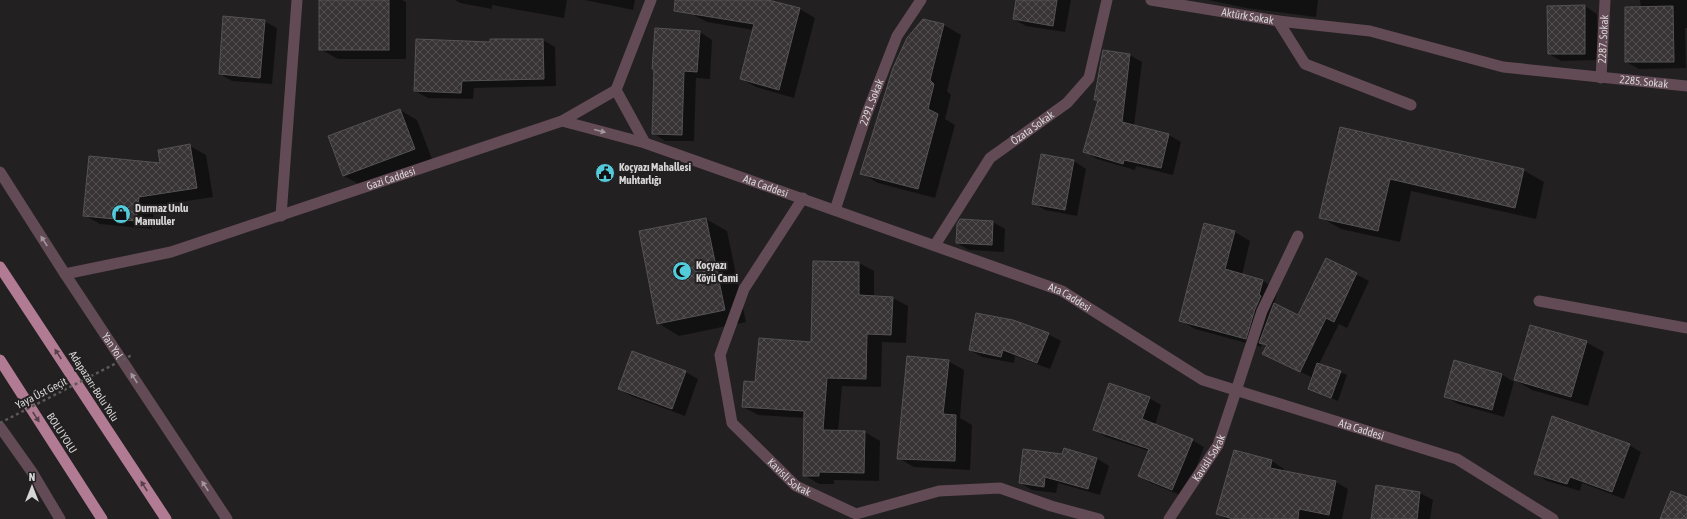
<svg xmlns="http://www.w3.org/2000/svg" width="1687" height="519" font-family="'Asap Condensed',sans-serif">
<defs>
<pattern id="building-cross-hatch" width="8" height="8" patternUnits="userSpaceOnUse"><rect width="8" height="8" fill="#383436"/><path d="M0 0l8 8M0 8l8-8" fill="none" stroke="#545052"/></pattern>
</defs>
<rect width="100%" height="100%" fill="#232021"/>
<g fill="#0007" fill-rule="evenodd">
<path d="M320 0H402L406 2V59H338L320 49Z"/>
<path d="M455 0H567L564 18 492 5V9L460 3Z"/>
<path d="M585 0H635L633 10Z"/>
<path d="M695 0H764L800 9 815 18 794 98 756 87 741 79 754 30 707 22 692 14Z"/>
<path d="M1017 0H1071L1065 32 1026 26 1014 19Z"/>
<path d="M1208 0H1318L1316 17 1246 8Z"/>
<path d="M1640 0H1687V28H1685L1686 68 1639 69 1626 62 1641 8Z"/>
<path d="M1585 6 1597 14 1598 60 1561 61 1549 54Z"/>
<path d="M924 20 944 25 961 35 947 91 951 95 945 119 955 125 935 198 878 183 861 173Z"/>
<path d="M264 21 277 28 272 84 232 81 220 74Z"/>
<path d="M700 32 712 40 710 79 696 78 694 141H665L653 133Z"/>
<path d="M543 40 555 47 556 86 474 88 473 99 428 98 415 91 491 43Z"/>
<path d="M1103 51 1130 55 1142 62 1134 126 1169 135 1181 142 1173 175 1136 166 1135 170 1097 159 1085 152 1099 101 1095 99Z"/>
<path d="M400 110 417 120 432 159 362 186 344 176 329 136Z"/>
<path d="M1340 128 1523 170 1544 182 1536 219 1411 191 1400 242 1341 229 1320 217Z"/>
<path d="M190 146 206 155 213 197 154 206 152 229 100 224 84 215Z"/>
<path d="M1042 155 1074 161 1086 169 1077 216 1045 210 1033 203Z"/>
<path d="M706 219 727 231 746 322 679 336 658 323Z"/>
<path d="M993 222 1005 229 1004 252 969 250 957 243Z"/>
<path d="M1205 224 1235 232 1250 241 1242 275 1263 281 1278 290 1274 304 1299 316 1326 259 1369 281 1347 328 1339 324 1319 364 1347 375 1338 401 1309 389 1313 378 1264 354 1267 346 1262 343 1261 347 1195 329 1180 320Z"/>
<path d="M814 262 859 263 874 271V297L893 298 908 306 906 343 882 342 881 387 842 386 838 432H865L880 441 879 481 834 480V484H819L804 475 805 418 758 415 743 407 756 383 812 343Z"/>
<path d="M1048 334 1061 341 1050 369 1015 356 1014 363 982 357 970 350Z"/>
<path d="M1586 342 1604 352 1588 406 1532 390 1515 380Z"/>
<path d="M632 353 686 372 698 379 685 416 631 396 619 389Z"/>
<path d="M948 361 964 370 960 418 972 425 970 470 914 467 898 458Z"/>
<path d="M1501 374 1514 382 1504 417 1458 404 1446 397Z"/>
<path d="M1149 398 1161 405 1155 425 1192 440 1204 447 1185 497 1151 483 1139 476 1149 451 1106 437 1094 430Z"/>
<path d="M1629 445 1641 452 1624 499 1582 483 1580 491 1547 481 1535 473Z"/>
<path d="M1235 451 1272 461 1284 469 1283 471 1336 482 1348 489 1342 519H1226L1217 514ZM1270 463H1272L1270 473Z"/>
<path d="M1096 458 1109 466 1100 495 1058 483 1056 493 1032 490 1020 483Z"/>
<path d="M1377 486 1420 493 1433 500 1430 519H1372Z"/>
</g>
<g fill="url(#building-cross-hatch)" stroke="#555253">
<rect x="319" y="0" width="70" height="50"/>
<path d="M675 0H768L800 8 779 90 740 79 754 24 674 11Z"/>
<path d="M1016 0H1057L1053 26 1013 19Z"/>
<path d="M1585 5V54H1548L1547 6Z"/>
<path d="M1673 6 1674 62H1625V7Z"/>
<path d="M223 16 265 20 260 78 219 74Z"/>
<path d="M923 19 944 24 930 80 934 84 928 109 938 114 918 189 860 174 893 68 907 38Z"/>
<path d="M655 28 700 31 697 72 684 71 682 135 652 134 654 69H652Z"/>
<path d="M416 39 490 42V39H543L544 79 462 81 461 93 414 91Z"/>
<path d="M1103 50 1130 54 1122 122 1169 134 1161 168 1124 160 1123 164 1083 152 1098 100H1094Z"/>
<path d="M400 109 415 149 343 176 328 136Z"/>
<path d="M1340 127 1524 169 1515 208 1390 179 1378 231 1319 218Z"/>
<path d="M190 144 197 188 139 197 136 221 83 216 89 156 160 163 158 150Z"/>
<path d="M1041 154 1074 160 1065 210 1032 204Z"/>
<path d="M706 218 725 310 657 324 639 231Z"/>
<path d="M960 219 993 221 992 245 956 243 957 224Z"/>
<path d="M1204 223 1235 231 1225 269 1263 280 1259 295 1261 296 1255 309 1246 339 1179 321Z"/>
<path d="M1326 258 1357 273 1334 322 1326 318 1300 372 1262 354 1267 345 1259 343 1274 303 1298 315Z"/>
<path d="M813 261 859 262V295L893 297 891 335 867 334 866 379 827 378 823 430 865 431 864 473 819 472V476H803L804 411 742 407 744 381 755 382 759 338 811 342Z"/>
<path d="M976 313 1013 320 1049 333 1037 363 1003 350 1001 357 969 350Z"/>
<path d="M1530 325 1587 341 1571 397 1514 380Z"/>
<path d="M632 351 686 371 672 409 618 389Z"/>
<path d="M907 356 949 360 943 414 956 415 955 461 897 459Z"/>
<path d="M1454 360 1502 374 1492 410 1444 397Z"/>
<path d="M1317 363 1341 371 1331 398 1308 389Z"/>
<path d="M1109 383 1150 397 1142 419 1193 439 1172 490 1138 476 1149 449 1093 430Z"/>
<path d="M1552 416 1630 444 1612 492 1570 477 1567 484 1534 474Z"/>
<path d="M1064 448 1097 458 1088 489 1045 477 1044 487 1019 483 1023 449 1062 454Z"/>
<path d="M1234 450 1272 460 1270 468 1336 481 1329 515 1299 509 1298 519H1233L1216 514Z"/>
<path d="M1376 485 1420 492 1417 519H1371Z"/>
<path d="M1671 491 1687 497V519H1660Z"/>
</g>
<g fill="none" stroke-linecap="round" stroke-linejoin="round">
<path stroke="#624b55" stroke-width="11" d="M1236 391 1262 311 1298 236"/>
<g stroke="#624b55" stroke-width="11">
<path id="s1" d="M1151 0 1278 21 1305 64 1411 105"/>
<path id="s2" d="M1278 21 1370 31 1503 67 1687 86"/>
<path id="s3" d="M1601 78 1605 0"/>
<path d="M616 90 645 143"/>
<path id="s4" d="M803 198 744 289 720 355 732 423 796 486 856 514 939 491 1000 488 1051 506 1099 519"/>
<path id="s5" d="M835 210 867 113 897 36 921 0"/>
<path d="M281 216 297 0"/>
<path id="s6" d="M935 245 990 158 1067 103 1089 78 1107 0"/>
<path id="s7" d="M65 274 227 519"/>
<path d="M1539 301 1687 328"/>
<path id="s8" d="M1169 519 1218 445 1236 391"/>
</g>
<g stroke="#624b55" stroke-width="11">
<path id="s9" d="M562 121 645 143 1062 291 1203 380 1457 459 1553 519"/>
<path id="s10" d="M0 172 65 274 171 252 562 121 616 90 651 0"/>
<path d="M0 427 32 472 60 519"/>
</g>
<g stroke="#b17b93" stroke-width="11">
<path d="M0 267 166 519"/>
<path d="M0 360 102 519"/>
</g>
<path stroke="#5b5859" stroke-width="2.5" stroke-dasharray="3 3" stroke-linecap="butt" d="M0 423 132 355"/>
</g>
<defs><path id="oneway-solid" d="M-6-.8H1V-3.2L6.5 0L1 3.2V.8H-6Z"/></defs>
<g fill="#a2979c">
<use href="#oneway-solid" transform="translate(600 131) rotate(14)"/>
<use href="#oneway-solid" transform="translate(44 241) rotate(-123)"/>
<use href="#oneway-solid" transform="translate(134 378) rotate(-123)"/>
<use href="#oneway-solid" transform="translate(205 486) rotate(-123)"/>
</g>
<g fill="#554049">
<use href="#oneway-solid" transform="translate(58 354) rotate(-123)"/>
<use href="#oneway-solid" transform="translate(36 417) rotate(57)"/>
<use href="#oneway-solid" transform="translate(144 486) rotate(-123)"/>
</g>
<defs>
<g id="civic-disc" transform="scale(1)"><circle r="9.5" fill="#53cbdb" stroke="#232021"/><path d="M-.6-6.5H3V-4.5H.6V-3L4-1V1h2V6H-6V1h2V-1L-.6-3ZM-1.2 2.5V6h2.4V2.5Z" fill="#111"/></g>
<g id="shop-disc" transform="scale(1)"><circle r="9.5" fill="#53cbdb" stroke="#232021"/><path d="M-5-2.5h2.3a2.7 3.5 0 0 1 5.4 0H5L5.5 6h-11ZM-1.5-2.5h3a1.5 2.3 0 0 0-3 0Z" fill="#111"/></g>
<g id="mosque-disc" transform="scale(1)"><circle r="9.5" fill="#53cbdb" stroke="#232021"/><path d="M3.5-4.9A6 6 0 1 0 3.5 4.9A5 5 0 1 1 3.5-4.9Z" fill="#111"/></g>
</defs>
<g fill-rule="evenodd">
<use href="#civic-disc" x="605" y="173"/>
<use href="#shop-disc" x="121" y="214"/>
<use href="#mosque-disc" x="682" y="271"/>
</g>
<g text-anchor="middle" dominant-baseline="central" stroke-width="4" stroke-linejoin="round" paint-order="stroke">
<g font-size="11" fill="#d7d5d6" stroke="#232021">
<text stroke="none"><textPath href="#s1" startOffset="98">Aktürk Sokak</textPath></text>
<text stroke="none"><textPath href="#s3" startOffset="39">2287. Sokak</textPath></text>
<text stroke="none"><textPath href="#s2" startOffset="372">2285. Sokak</textPath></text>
<text stroke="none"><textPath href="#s5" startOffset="114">2291. Sokak</textPath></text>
<text stroke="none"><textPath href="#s6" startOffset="155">Özata Sokak</textPath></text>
<text stroke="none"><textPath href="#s10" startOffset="461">Gazi Caddesi</textPath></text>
<text stroke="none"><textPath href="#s9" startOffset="214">Ata Caddesi</textPath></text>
<text stroke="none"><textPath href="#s9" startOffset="538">Ata Caddesi</textPath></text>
<text stroke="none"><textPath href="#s7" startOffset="86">Yan Yol</textPath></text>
<text transform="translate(94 386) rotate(57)">Adapazarı-Bolu Yolu</text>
<text transform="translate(41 393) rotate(-27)">Yaya Üst Geçit</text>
<text stroke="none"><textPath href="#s9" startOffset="861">Ata Caddesi</textPath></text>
<text transform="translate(62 433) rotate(57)">BOLU YOLU</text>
<text stroke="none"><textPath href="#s8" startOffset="73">Kavisli Sokak</textPath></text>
<text stroke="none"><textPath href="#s4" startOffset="327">Kavisli Sokak</textPath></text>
</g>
<g font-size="11" font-weight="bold" fill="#d7d5d6" stroke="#232021" text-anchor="start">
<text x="619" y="167">Koçyazı Mahallesi<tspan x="619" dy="13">Muhtarlığı</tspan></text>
<text x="135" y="208">Durmaz Unlu<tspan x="135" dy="13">Mamuller</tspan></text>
<text x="696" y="265">Koçyazı<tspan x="696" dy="13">Köyü Cami</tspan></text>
</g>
</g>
<g transform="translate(32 487)" stroke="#232021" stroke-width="3" paint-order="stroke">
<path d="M0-3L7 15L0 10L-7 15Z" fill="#d7d5d6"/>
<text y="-6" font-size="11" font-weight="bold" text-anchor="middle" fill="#d7d5d6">N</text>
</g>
</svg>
